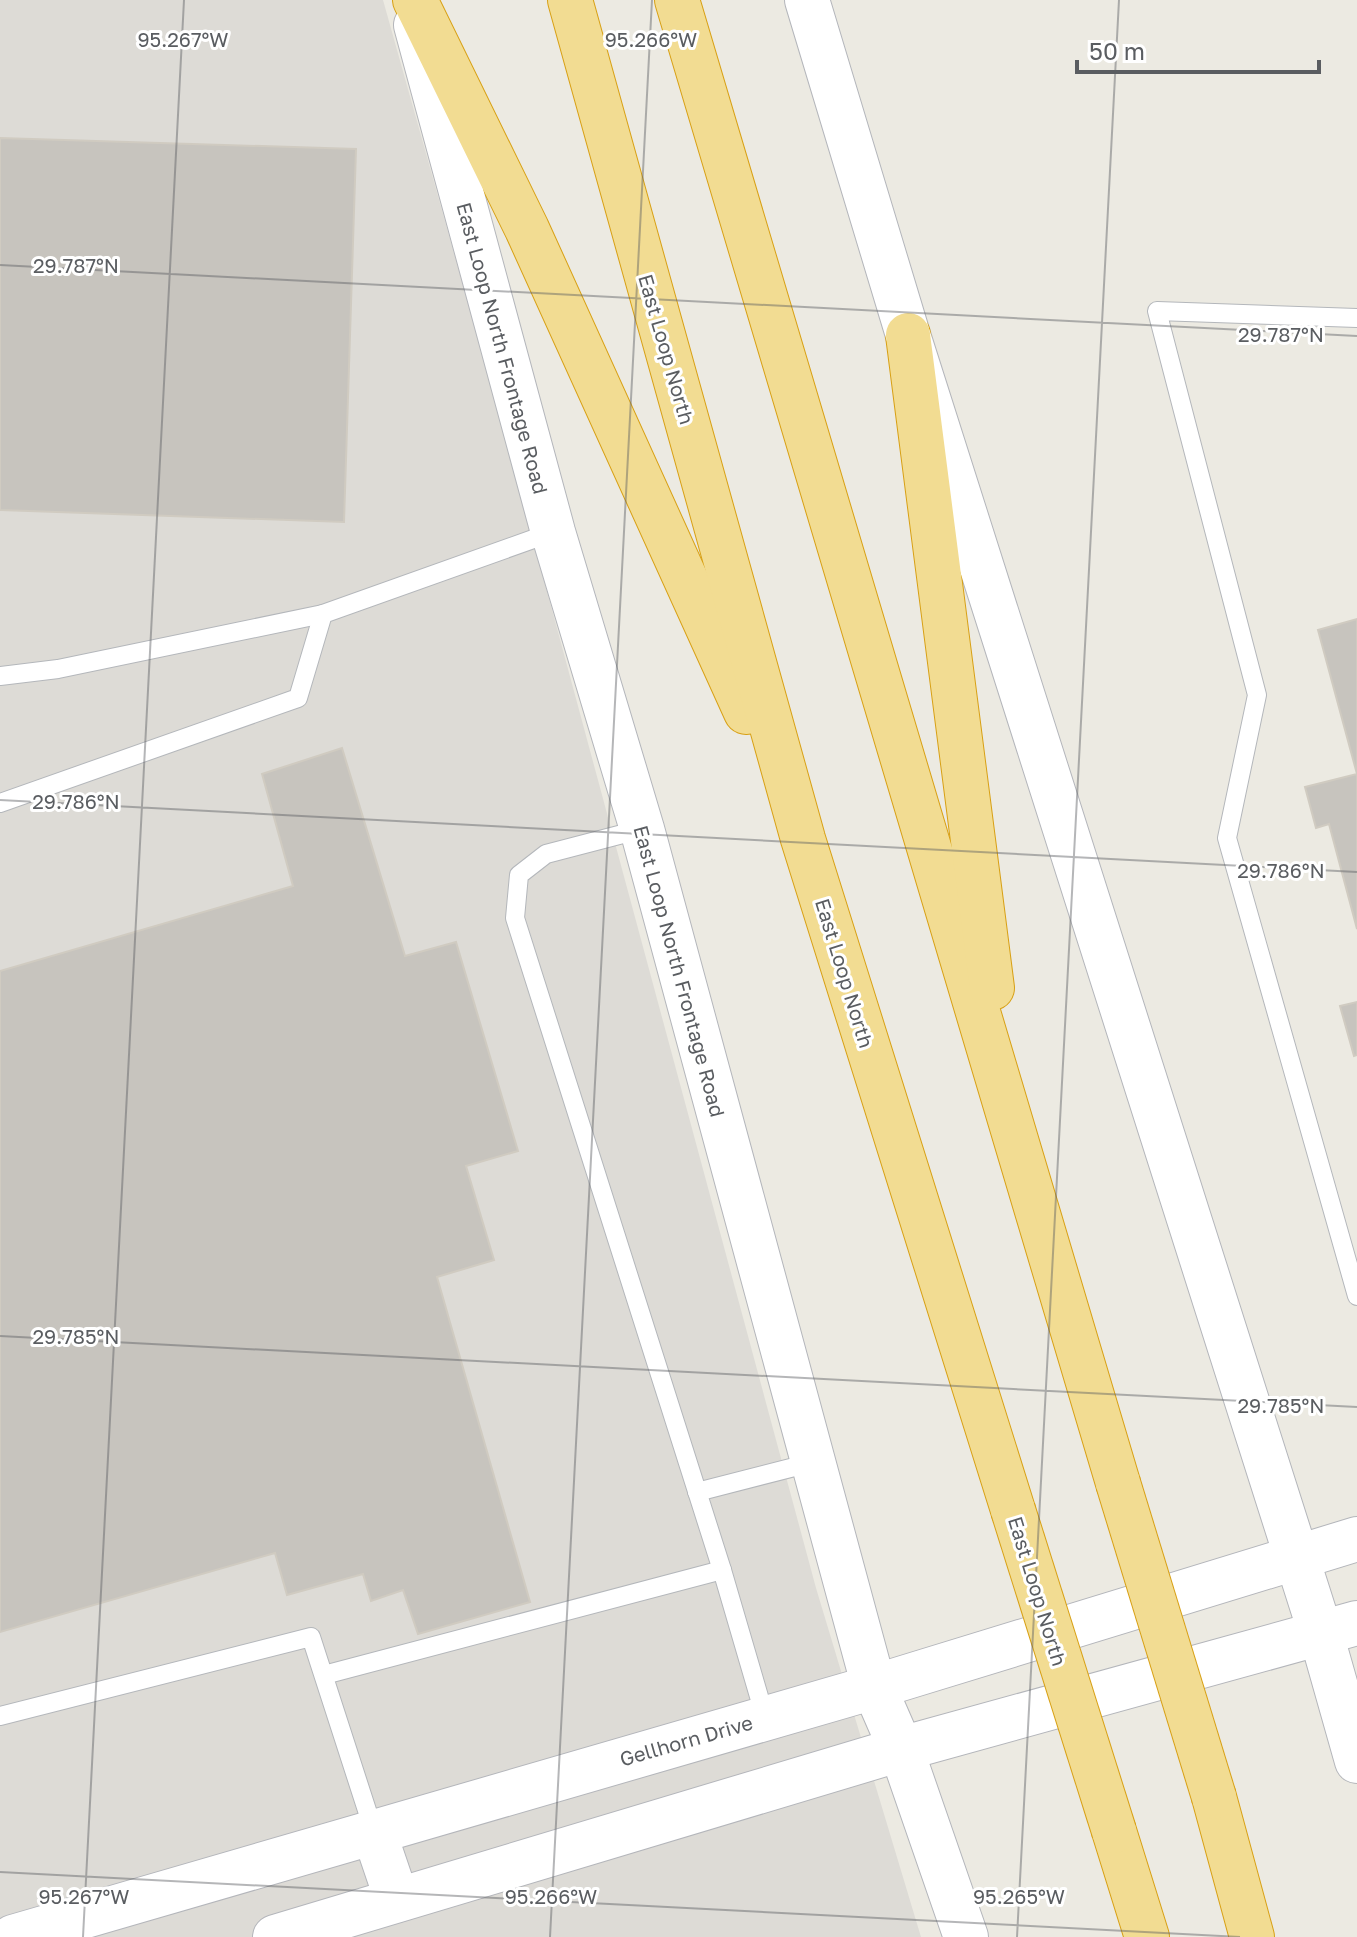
<svg xmlns="http://www.w3.org/2000/svg" width="1357" height="1937" font-family="'Golos Text',sans-serif">
<rect width="100%" height="100%" fill="#eceae2"/>
<path fill="#dddbd6" d="M0 0H383L500 417 816 1588 921 1937H0Z"/>
<g fill="#c7c4be" stroke="#d0cbc1" stroke-width="2">
<path d="M0 138 356 149 344 522 0 510Z"/>
<path d="M1357 619V929L1329 824 1316 828 1305 787 1357 774 1318 630Z"/>
<path d="M342 748 405 956 456 942 518 1151 466 1166 494 1260 437 1277 530 1602 418 1634 403 1590 371 1601 363 1574 287 1595 275 1553 0 1632V971L293 886 262 774Z"/>
<path d="M1357 1002V1055L1354 1056 1340 1006Z"/>
</g>
<g fill="none" stroke-linecap="round" stroke-linejoin="round">
<g stroke="#b4b7bb" stroke-width="20">
<g id="lane">
<path d="M1357 318 1157 311 1257 695 1227 838 1357 1296"/>
<path d="M0 676 58 669 323 614"/>
<path d="M0 803 298 698 323 614 553 532"/>
<path d="M642 829 546 854 519 875 515 918 722 1570 765 1717"/>
<path d="M697 1492 814 1462"/>
<path d="M324 1675 722 1570"/>
<path d="M0 1716 311 1637 374 1832"/>
</g>
</g>
<g stroke="#b4b6bb" stroke-width="46">
<g id="secondary">
<path d="M807 0 908 335 1321 1634 1357 1761"/>
<path d="M416 25 553 532 642 829 874 1687 901 1749 966 1937"/>
<path d="M374 1832 397 1900"/>
<path d="M13 1937 874 1687 1357 1539"/>
<path d="M275 1937 901 1749 1357 1623"/>
</g>
</g>
<g stroke="#d8a015" stroke-width="46">
<g id="highway">
<path d="M415 0 527 229 746 712"/>
<path d="M570 0 803 839 1013 1510"/>
<path d="M677 0 1118 1483"/>
<path d="M908 335 992 988"/>
<path d="M1214 1797 1252 1937"/>
<path d="M1114 1831 1147 1937"/>
</g>
</g>
<use href="#lane" stroke="#fff" stroke-width="18"/>
<use href="#secondary" stroke="#fff" stroke-width="44"/>
<use href="#highway" stroke="#f2dc92" stroke-width="44"/>
<g stroke="#d8a015" stroke-width="46" stroke-linecap="butt">
<g id="highway-bridge">
<path d="M1118 1483 1214 1797"/>
<path d="M1013 1510 1114 1831"/>
</g>
</g>
<use href="#highway-bridge" stroke="#f2dc92" stroke-width="44"/>
</g>
<path fill="none" stroke="#5a5d61" stroke-width="2" stroke-opacity="0.45" d="M0 265 1357 336M0 800 1357 872M0 1336 1357 1407M0 1872 1240 1937M83 1937 184 0M550 1937 652 0M1017 1937 1119 0"/>
<g text-anchor="middle" dominant-baseline="central" stroke-width="6" stroke-linejoin="round" paint-order="stroke">
<g font-size="20" fill="#5a5d61" stroke="#fff">
<text transform="translate(503 348) rotate(75)">East Loop North Frontage Road</text>
<text transform="translate(667 349) rotate(74)">East Loop North</text>
<text transform="translate(680 971) rotate(75)">East Loop North Frontage Road</text>
<text transform="translate(845 973) rotate(73)">East Loop North</text>
<text transform="translate(1038 1591) rotate(73)">East Loop North</text>
<text transform="translate(686 1740) rotate(-16)">Gellhorn Drive</text>
</g>
</g>
<g font-size="20" text-anchor="middle" fill="#5a5d61" stroke="#fff" stroke-width="6" stroke-linejoin="round" paint-order="stroke">
<text x="183" y="47">95.267°W</text>
<text x="651" y="47">95.266°W</text>
<text x="76" y="273">29.787°N</text>
<text x="1281" y="342">29.787°N</text>
<text x="76" y="809">29.786°N</text>
<text x="1281" y="878">29.786°N</text>
<text x="76" y="1344">29.785°N</text>
<text x="1281" y="1413">29.785°N</text>
<text x="84" y="1904">95.267°W</text>
<text x="551" y="1904">95.266°W</text>
<text x="1019" y="1904">95.265°W</text>
</g>
<path d="M1077 60v12h242v-12" fill="none" stroke="#5a5d61" stroke-width="4"/>
<text x="1089" y="60" font-size="24" fill="#5a5d61" stroke="#ffffff" stroke-width="6" paint-order="stroke">50 m</text>
</svg>
